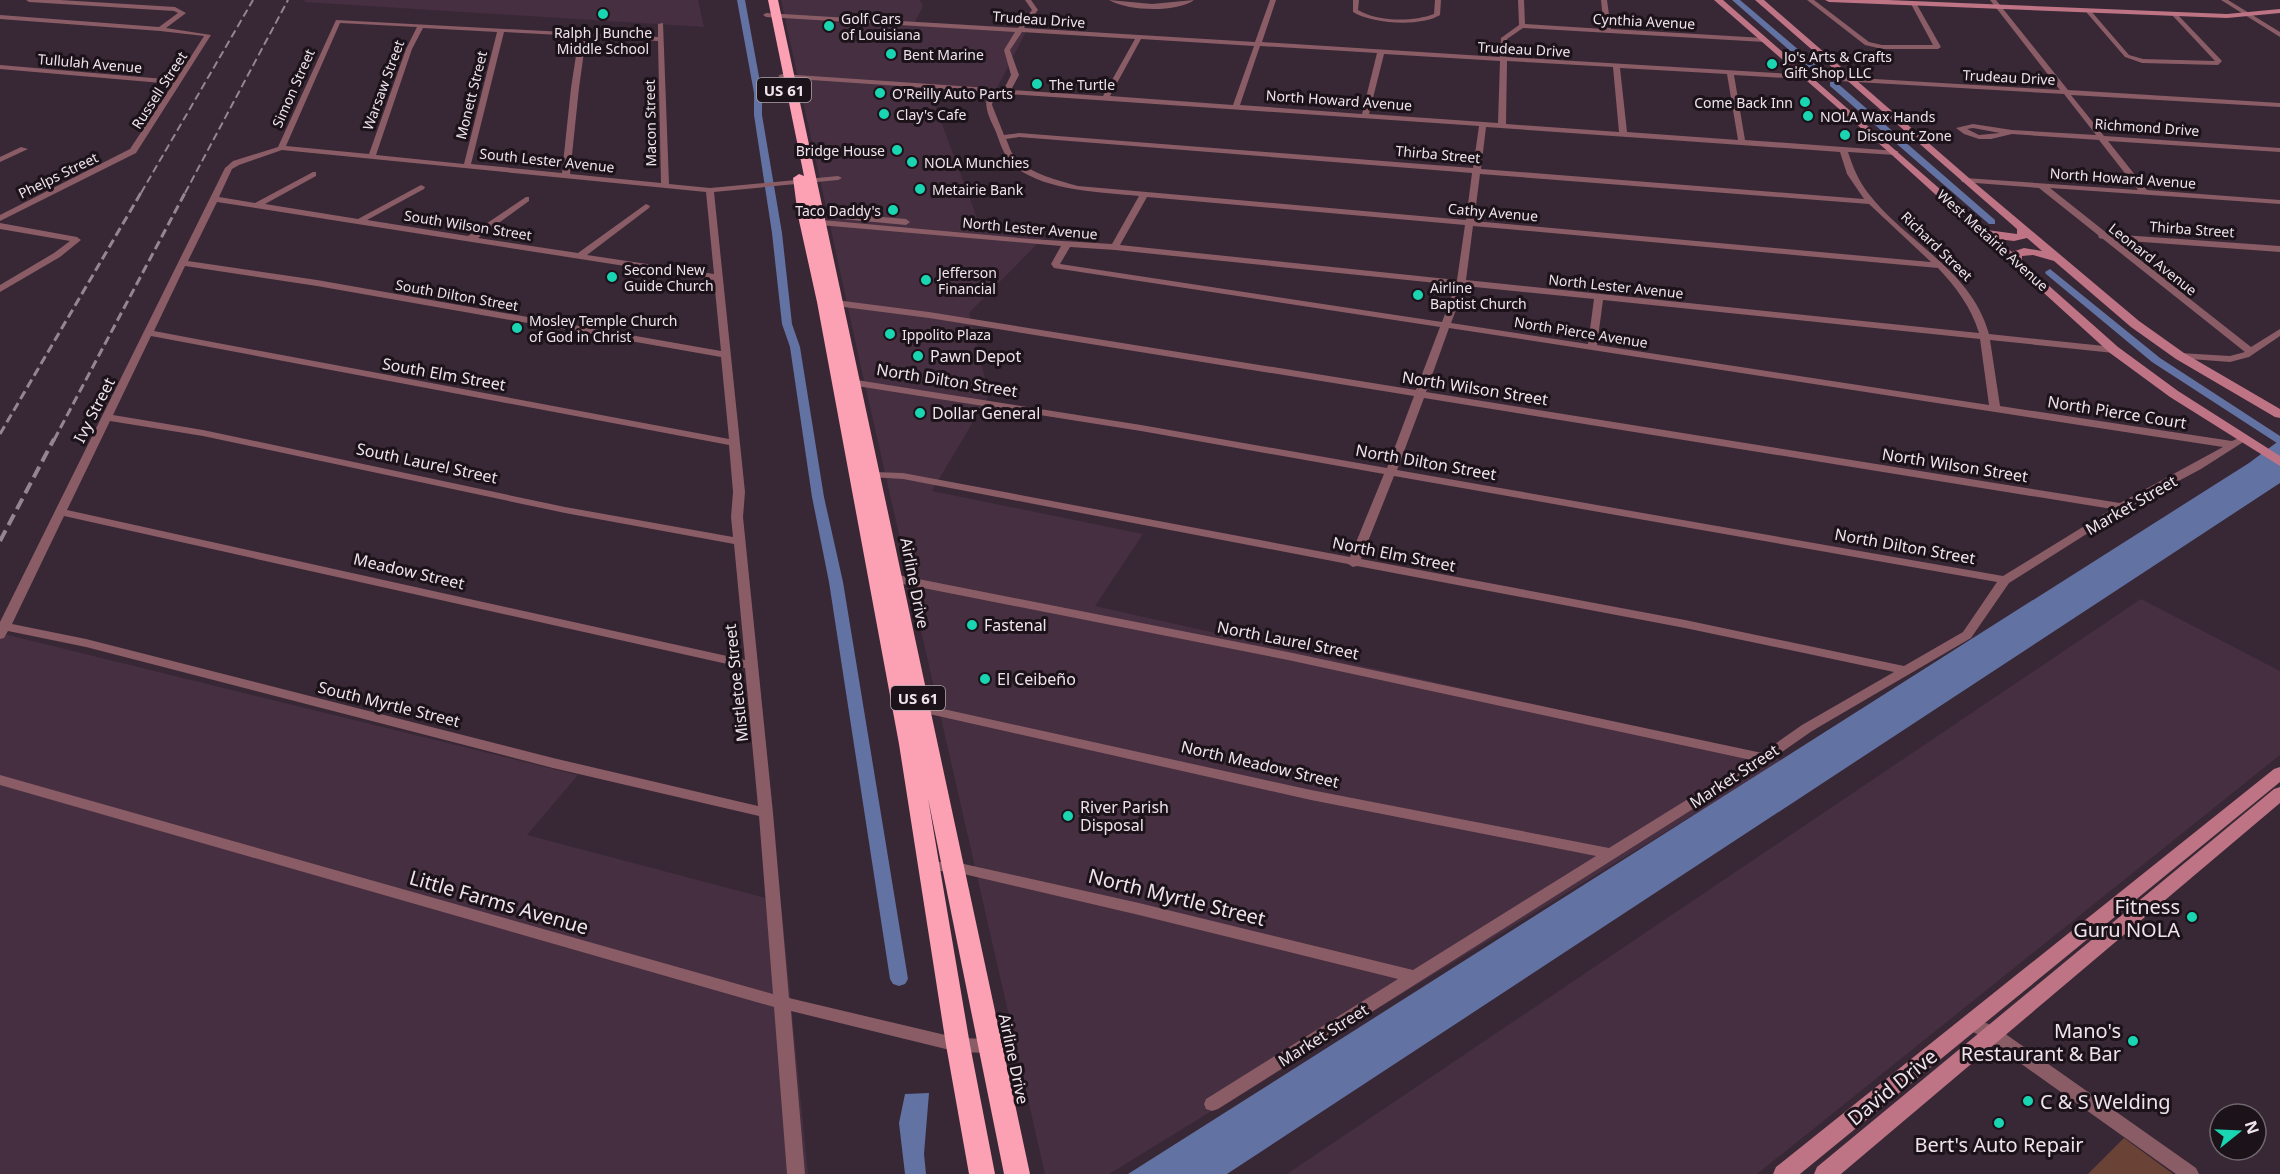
<svg xmlns="http://www.w3.org/2000/svg" width="2280" height="1174" font-family="'Noto Sans',sans-serif">
<rect width="100%" height="100%" fill="#382735"/>
<g fill="#452f40">
<path d="M305 0H698L704 27 304 2Z"/>
<path d="M781 0H920L923 6 915 22 1028 28 993 96 930 92 980 226 1048 233 969 313 989 395 932 491 1143 534 1095 606 1783 760 1109 1174H1045L862 372Z"/>
<path d="M2141 599 2280 671V755L1757 1174H1287Z"/>
<path d="M0 633 578 775 527 835 781 902 808 1174H0Z"/>
</g>
<path fill="#6b4336" d="M2124 1138 2173 1174H2088Z"/>
<g fill="#6272a2">
<path d="M2280 440V483L1227 1174H1128L2249 463Z"/>
<path d="M929 1093 924 1154 926 1174H905L899 1123 905 1094Z"/>
</g>
<g fill="none" stroke-linecap="round" stroke-linejoin="round">
<g fill="#6272a2" fill-rule="evenodd">
<path d="M737 0H745L762 93V115L782 233 792 324 800 347 824 497 843 582 908 979 905 984 899 986 893 984 890 979 829 582 812 497 790 347 782 324 772 233 754 115V93Z"/>
<path d="M1732 0H1740L1827 74V78H1821Z"/>
<path d="M1830 82H1836L1995 220V224H1989L1830 86Z"/>
<path d="M2050 269 2160 358 2280 436V445L2152 362 2046 274 2045 272Z"/>
</g>
<g fill="#8a5c65" fill-rule="evenodd">
<path d="M26 0H60L175 7 186 13 166 28 211 35 136 153 0 221V215L130 149 173 84 0 69V65L176 80 204 36 160 31 0 19V15L159 27 178 13 174 11 29 2Z"/>
<path d="M1025 0H1031L1038 10 1024 28 1255 42 1270 0H1276L1262 42 1500 57 1501 38 1519 25 1518 0H1524L1525 24 1604 29 1601 0H1607L1611 29 1764 38 1767 40 1764 42 1523 28 1507 39V57L2060 90 1990 0H1996L2068 90 2280 103V107L2071 95 2104 136 2280 148V152L2108 141 2147 190 2280 200V204L2050 188 2108 234 2280 246V252L2115 240 2251 347 2280 329V336L2249 357 2230 362 2177 358 2175 356 2180 353 2230 356 2245 352 2103 239 2099 238 2098 235 2039 188 1962 182 1961 180 1965 178 2138 190 2099 140 2012 134 1991 139H1979L1964 134 1956 128 1973 124 2012 130 2096 135 2064 94 1734 75 1745 140 1898 151V155H1895L1848 152C1853 167 1858 180 1868 193 1906 243 1971 269 1989 334L2114 347 2119 350 2114 353 1990 340 2000 406 2232 441 2243 436 2248 439 2201 469 2126 509 2009 583 1971 638 1812 731 1769 761 1218 1109 1212 1111 1206 1109 1204 1104 1206 1099 1398 979 1139 915 955 872 924 870 922 866 924 862H955L1139 903 1413 970 1596 856 1311 800 916 711 911 710 909 707 911 704 916 703 1311 790 1609 848 1751 760 1288 660 888 581 884 580 882 577 884 574 888 573 1288 652 1762 753 1802 725 1894 672 1685 628 1357 566 1353 567 1348 564 903 479 870 477 869 475 870 473 874 472 903 473 1350 557 1384 474 1141 431 844 384 839 381 844 378 1141 425 1387 468 1414 396 929 318 828 305 823 302 828 299 929 312 1416 390 1440 327 1054 268 1051 264 1061 246 808 224 807 222 811 219 1031 239 1112 244 1139 196C1101 192 1043 191 1013 165 1004 156 1000 143 996 132 989 117 984 109 987 92L782 78 778 76 782 74 1004 89 1011 75 1004 50 1015 32 766 17 763 15 766 13 1018 28 1032 10ZM1022 32 1135 39 1103 96 1011 90 1019 75 1010 50ZM1141 39 1254 46 1233 105 1110 96ZM1260 46 1377 53 1362 114 1240 105ZM1384 54 1500 61 1498 123 1369 114ZM1507 61 1613 67 1619 132 1506 124ZM1620 68 1727 74 1738 140 1627 132ZM994 93 1479 126 1473 168 1019 133 1004 135 992 105ZM1486 127 1840 152 1847 174 1864 199 1481 169ZM1973 128 2000 133 1979 135 1967 129ZM1019 137 1472 173 1466 220 1078 186C1058 180 1027 173 1014 156 1010 151 1009 145 1006 139ZM1480 174 1869 204 1931 262 1474 221ZM1147 197 1465 225 1457 280 1120 245ZM1473 226 1938 268C1956 287 1971 307 1979 333L1466 280ZM1070 247 1115 250 1456 285 1442 322 1060 264ZM1465 286 1594 299 1588 344 1451 323ZM1603 300 1980 339 1989 405 1597 345ZM1449 328 2223 447 2120 503 1426 392ZM1424 398 2112 509 2003 576 1397 470ZM1394 476 1997 582 1963 632 1904 666 1685 620 1361 559Z"/>
<path d="M1109 0 1152 4 1194 0C1177 13 1127 11 1109 0Z"/>
<path d="M1353 0H1359L1358 10C1378 22 1413 22 1434 14L1435 0H1441L1440 15C1421 27 1372 24 1353 12Z"/>
<path d="M1807 0H1814L1869 42 1882 45H1933L1911 4 1916 3 1941 47 1938 49H1882L1865 45Z"/>
<path d="M2221 0H2228L2280 32V37Z"/>
<path d="M2087 11H2091L2129 55 2143 59 2215 61 2172 15 2177 14 2222 61 2218 65 2142 63 2125 57 2087 13Z"/>
<path d="M336 20 658 37V24L663 23 669 184 710 188 838 176 842 178 838 180 714 192 745 492 743 517 773 813 789 998 958 1038 991 1039 997 1041 999 1046 997 1051 991 1053 958 1052 791 1011 805 1174H787L774 1007 0 785V775L773 994 759 816 553 768 86 647 8 631 4 638 0 639V622L225 168 233 161 278 147ZM340 23 417 27 406 49 369 154 286 146ZM423 28 497 32 464 164 376 155 412 49ZM504 32 579 36 571 88 562 173 471 164ZM586 37 658 41 661 183 570 174 579 88ZM282 150 706 192 714 274 587 255 649 208 650 206 646 204 578 253 478 238 529 201V197H526L468 236 367 220 424 189 425 187 421 185 358 219 265 204 316 176V172H313L255 203 219 197 232 169 239 165ZM217 202 714 280 721 351 317 280 188 261ZM185 266 317 286 721 357 729 439 154 331ZM151 336 729 445 733 492 731 517 733 537 565 507 203 430 113 415ZM110 421 203 436 565 513 734 544 745 660 67 510ZM64 516 745 668 758 806 553 758 86 639 12 624Z"/>
<path d="M21 147 28 149 0 162V157Z"/>
<path d="M845 214 906 219 910 222 906 225 842 219 841 217Z"/>
<path d="M0 223 77 237 81 240 60 257 0 292V285L54 253 70 241 0 229Z"/>
<path d="M1971 1016 1997 1028 2196 1168 2199 1174H2176L1985 1038 1965 1028 1963 1023 1965 1018Z"/>
</g>
<g fill="#be7484" fill-rule="evenodd">
<path d="M1714 0H1723L1987 230 2017 234V229L1755 0H1764L1969 178 2139 321 2184 353 2280 409V418L2275 417 2176 359 2131 327 2054 261 2033 255 2022 256V262L2118 347 2178 391 2280 456V466L2170 397 2110 353 1892 155ZM2027 238 2042 251 2024 248 2012 252 1997 239 2014 241Z"/>
<path d="M1825 0H1888L2227 14 2280 9V13L2227 18 1829 2Z"/>
<path d="M2280 767V782L1800 1174H1773L1776 1167 2274 769Z"/>
<path d="M2280 787V803L1841 1174H1814L1817 1167 2274 789Z"/>
</g>
<path fill="#fca1b4" fill-rule="evenodd" d="M768 0H778L1030 1174H1004L928 798 970 1045 995 1174H969L946 1045 899 744 817 302 798 216 793 178 799 174 804 176Z"/>
<g stroke="#948691" stroke-width="2" stroke-dasharray="8 4" stroke-linecap="butt">
<path d="M141 193 253 0"/>
<path d="M185 193 288 0"/>
</g>
<g stroke="#948691" stroke-width="3" stroke-dasharray="9 4.5" stroke-linecap="butt">
<path d="M0 434 142 191"/>
<path d="M54 440 186 191"/>
</g>
<path stroke="#948691" stroke-width="4" stroke-dasharray="12 6" stroke-linecap="butt" d="M0 541 54 439"/>
</g>
<g fill="#1ad5b2" stroke="#1b1319" stroke-width="2">
<circle cx="603" cy="14" r="6"/>
<circle cx="829" cy="26" r="6"/>
<circle cx="891" cy="54" r="6"/>
<circle cx="1772" cy="64" r="6"/>
<circle cx="1037" cy="84" r="6"/>
<circle cx="880" cy="93" r="6"/>
<circle cx="1805" cy="102" r="6"/>
<circle cx="884" cy="114" r="6"/>
<circle cx="1808" cy="116" r="6"/>
<circle cx="1845" cy="135" r="6"/>
<circle cx="897" cy="150" r="6"/>
<circle cx="912" cy="162" r="6"/>
<circle cx="920" cy="189" r="6"/>
<circle cx="893" cy="210" r="6"/>
<circle cx="612" cy="277" r="6"/>
<circle cx="926" cy="280" r="6"/>
<circle cx="1418" cy="295" r="6"/>
<circle cx="517" cy="328" r="6"/>
<circle cx="890" cy="334" r="6"/>
<circle cx="918" cy="356" r="6"/>
<circle cx="920" cy="413" r="6"/>
<circle cx="972" cy="625" r="6"/>
<circle cx="985" cy="679" r="6"/>
<circle cx="1068" cy="816" r="6"/>
<circle cx="2192" cy="917" r="6"/>
<circle cx="2133" cy="1041" r="6"/>
<circle cx="2028" cy="1101" r="6"/>
<circle cx="1999" cy="1123" r="6"/>
</g>
<g text-anchor="middle" dominant-baseline="central" stroke-width="6" stroke-linejoin="round" paint-order="stroke">
<g font-size="14" fill="#efe3ec" stroke="#1b1319" text-anchor="start">
<text x="841" y="18">Golf Cars<tspan x="841" dy="16">of Louisiana</tspan></text>
<text x="603" y="32" text-anchor="middle">Ralph J Bunche<tspan x="603" dy="16">Middle School</tspan></text>
<text x="903" y="54">Bent Marine</text>
<text x="1784" y="56">Jo's Arts &amp; Crafts<tspan x="1784" dy="16">Gift Shop LLC</tspan></text>
<text x="1049" y="84">The Turtle</text>
<text x="892" y="93">O'Reilly Auto Parts</text>
<text x="1793" y="102" text-anchor="end">Come Back Inn</text>
<text x="896" y="114">Clay's Cafe</text>
<text x="1820" y="116">NOLA Wax Hands</text>
<text x="1857" y="135">Discount Zone</text>
<text x="885" y="150" text-anchor="end">Bridge House</text>
<text x="924" y="162">NOLA Munchies</text>
<text x="932" y="189">Metairie Bank</text>
<text x="881" y="210" text-anchor="end">Taco Daddy's</text>
<text x="624" y="269">Second New<tspan x="624" dy="16">Guide Church</tspan></text>
<text x="938" y="272">Jefferson<tspan x="938" dy="16">Financial</tspan></text>
<text x="1430" y="287">Airline<tspan x="1430" dy="16">Baptist Church</tspan></text>
<text x="529" y="320">Mosley Temple Church<tspan x="529" dy="16">of God in Christ</tspan></text>
<text x="902" y="334">Ippolito Plaza</text>
</g>
<g font-size="14" fill="#efe3ec" stroke="#1b1319">
<text transform="translate(1039 19) rotate(4)">Trudeau Drive</text>
<text transform="translate(1644 21) rotate(3)">Cynthia Avenue</text>
<text transform="translate(1524 49) rotate(3)">Trudeau Drive</text>
<text transform="translate(90 63) rotate(5)">Tullulah Avenue</text>
<text transform="translate(2009 77) rotate(3)">Trudeau Drive</text>
<text transform="translate(383 85) rotate(-70)">Warsaw Street</text>
<text transform="translate(293 88) rotate(-66)">Simon Street</text>
<text transform="translate(159 90) rotate(-57)">Russell Street</text>
<text transform="translate(471 95) rotate(-76)">Monett Street</text>
<text transform="translate(1339 100) rotate(4)">North Howard Avenue</text>
<text transform="translate(650 123) rotate(-91)">Macon Street</text>
<text transform="translate(2147 127) rotate(4)">Richmond Drive</text>
<text transform="translate(1438 154) rotate(5)">Thirba Street</text>
<text transform="translate(547 160) rotate(6)">South Lester Avenue</text>
<text transform="translate(58 175) rotate(-26)">Phelps Street</text>
<text transform="translate(2123 178) rotate(4)">North Howard Avenue</text>
<text transform="translate(1493 212) rotate(5)">Cathy Avenue</text>
<text transform="translate(468 225) rotate(9)">South Wilson Street</text>
<text transform="translate(1030 228) rotate(5)">North Lester Avenue</text>
<text transform="translate(2192 229) rotate(4)">Thirba Street</text>
<text transform="translate(1993 240) rotate(42)">West Metairie Avenue</text>
<text transform="translate(1937 246) rotate(44)">Richard Street</text>
<text transform="translate(2153 259) rotate(38)">Leonard Avenue</text>
<text transform="translate(1616 286) rotate(6)">North Lester Avenue</text>
<text transform="translate(457 295) rotate(10)">South Dilton Street</text>
<text transform="translate(1581 332) rotate(9)">North Pierce Avenue</text>
</g>
<g fill="#1b1319" stroke="#afa5ad" stroke-width="1.5">
<rect x="757" y="78" width="54" height="24" rx="4.5"/>
<rect x="891" y="686" width="54" height="24" rx="4.5"/>
</g>
<g font-size="15" font-weight="bold" fill="#efe3ec">
<text x="784" y="90">US 61</text>
<text x="918" y="698">US 61</text>
</g>
<g font-size="16" fill="#efe3ec" stroke="#1b1319" text-anchor="start">
<text x="930" y="356">Pawn Depot</text>
<text x="932" y="413">Dollar General</text>
<text x="984" y="625">Fastenal</text>
<text x="997" y="679">El Ceibeño</text>
<text x="1080" y="807">River Parish<tspan x="1080" dy="18">Disposal</tspan></text>
</g>
<g font-size="16" fill="#efe3ec" stroke="#1b1319">
<text transform="translate(444 374) rotate(10)">South Elm Street</text>
<text transform="translate(947 380) rotate(9)">North Dilton Street</text>
<text transform="translate(1475 388) rotate(9)">North Wilson Street</text>
<text transform="translate(94 410) rotate(-63)">Ivy Street</text>
<text transform="translate(2117 412) rotate(9)">North Pierce Court</text>
<text transform="translate(1426 462) rotate(10)">North Dilton Street</text>
<text transform="translate(427 463) rotate(12)">South Laurel Street</text>
<text transform="translate(1955 465) rotate(9)">North Wilson Street</text>
<text transform="translate(2131 505) rotate(-30)">Market Street</text>
<text transform="translate(1905 546) rotate(10)">North Dilton Street</text>
<text transform="translate(1394 554) rotate(11)">North Elm Street</text>
<text transform="translate(409 571) rotate(13)">Meadow Street</text>
<text transform="translate(915 583) rotate(79)">Airline Drive</text>
<text transform="translate(1288 640) rotate(11)">North Laurel Street</text>
<text transform="translate(736 683) rotate(-96)">Mistletoe Street</text>
<text transform="translate(389 704) rotate(14)">South Myrtle Street</text>
<text transform="translate(1260 764) rotate(13)">North Meadow Street</text>
<text transform="translate(1734 776) rotate(-33)">Market Street</text>
<text transform="translate(1323 1035) rotate(-32)">Market Street</text>
<text transform="translate(1014 1059) rotate(78)">Airline Drive</text>
</g>
<g font-size="20" fill="#efe3ec" stroke="#1b1319">
<text transform="translate(1177 897) rotate(14)">North Myrtle Street</text>
<text transform="translate(499 902) rotate(16)">Little Farms Avenue</text>
<text transform="translate(1892 1087) rotate(-39)">David Drive</text>
</g>
<g font-size="20" fill="#efe3ec" stroke="#1b1319" text-anchor="end">
<text x="2180" y="906">Fitness<tspan x="2180" dy="23">Guru NOLA</tspan></text>
<text x="2121" y="1030">Mano's<tspan x="2121" dy="23">Restaurant &amp; Bar</tspan></text>
<text x="2040" y="1101" text-anchor="start">C &amp; S Welding</text>
<text x="1999" y="1144" text-anchor="middle">Bert's Auto Repair</text>
</g>
</g>
<g transform="translate(2238 1132) rotate(72)"><circle r="28" fill="#1b1319" stroke="#70666d" stroke-width="1.5"/>
<path d="M0-4.5L10 22L0 15L-10 22Z" fill="#1ad5b2"/>
<text y="-9" font-size="16" font-weight="bold" text-anchor="middle" fill="#efe3ec">N</text>
</g>
</svg>
